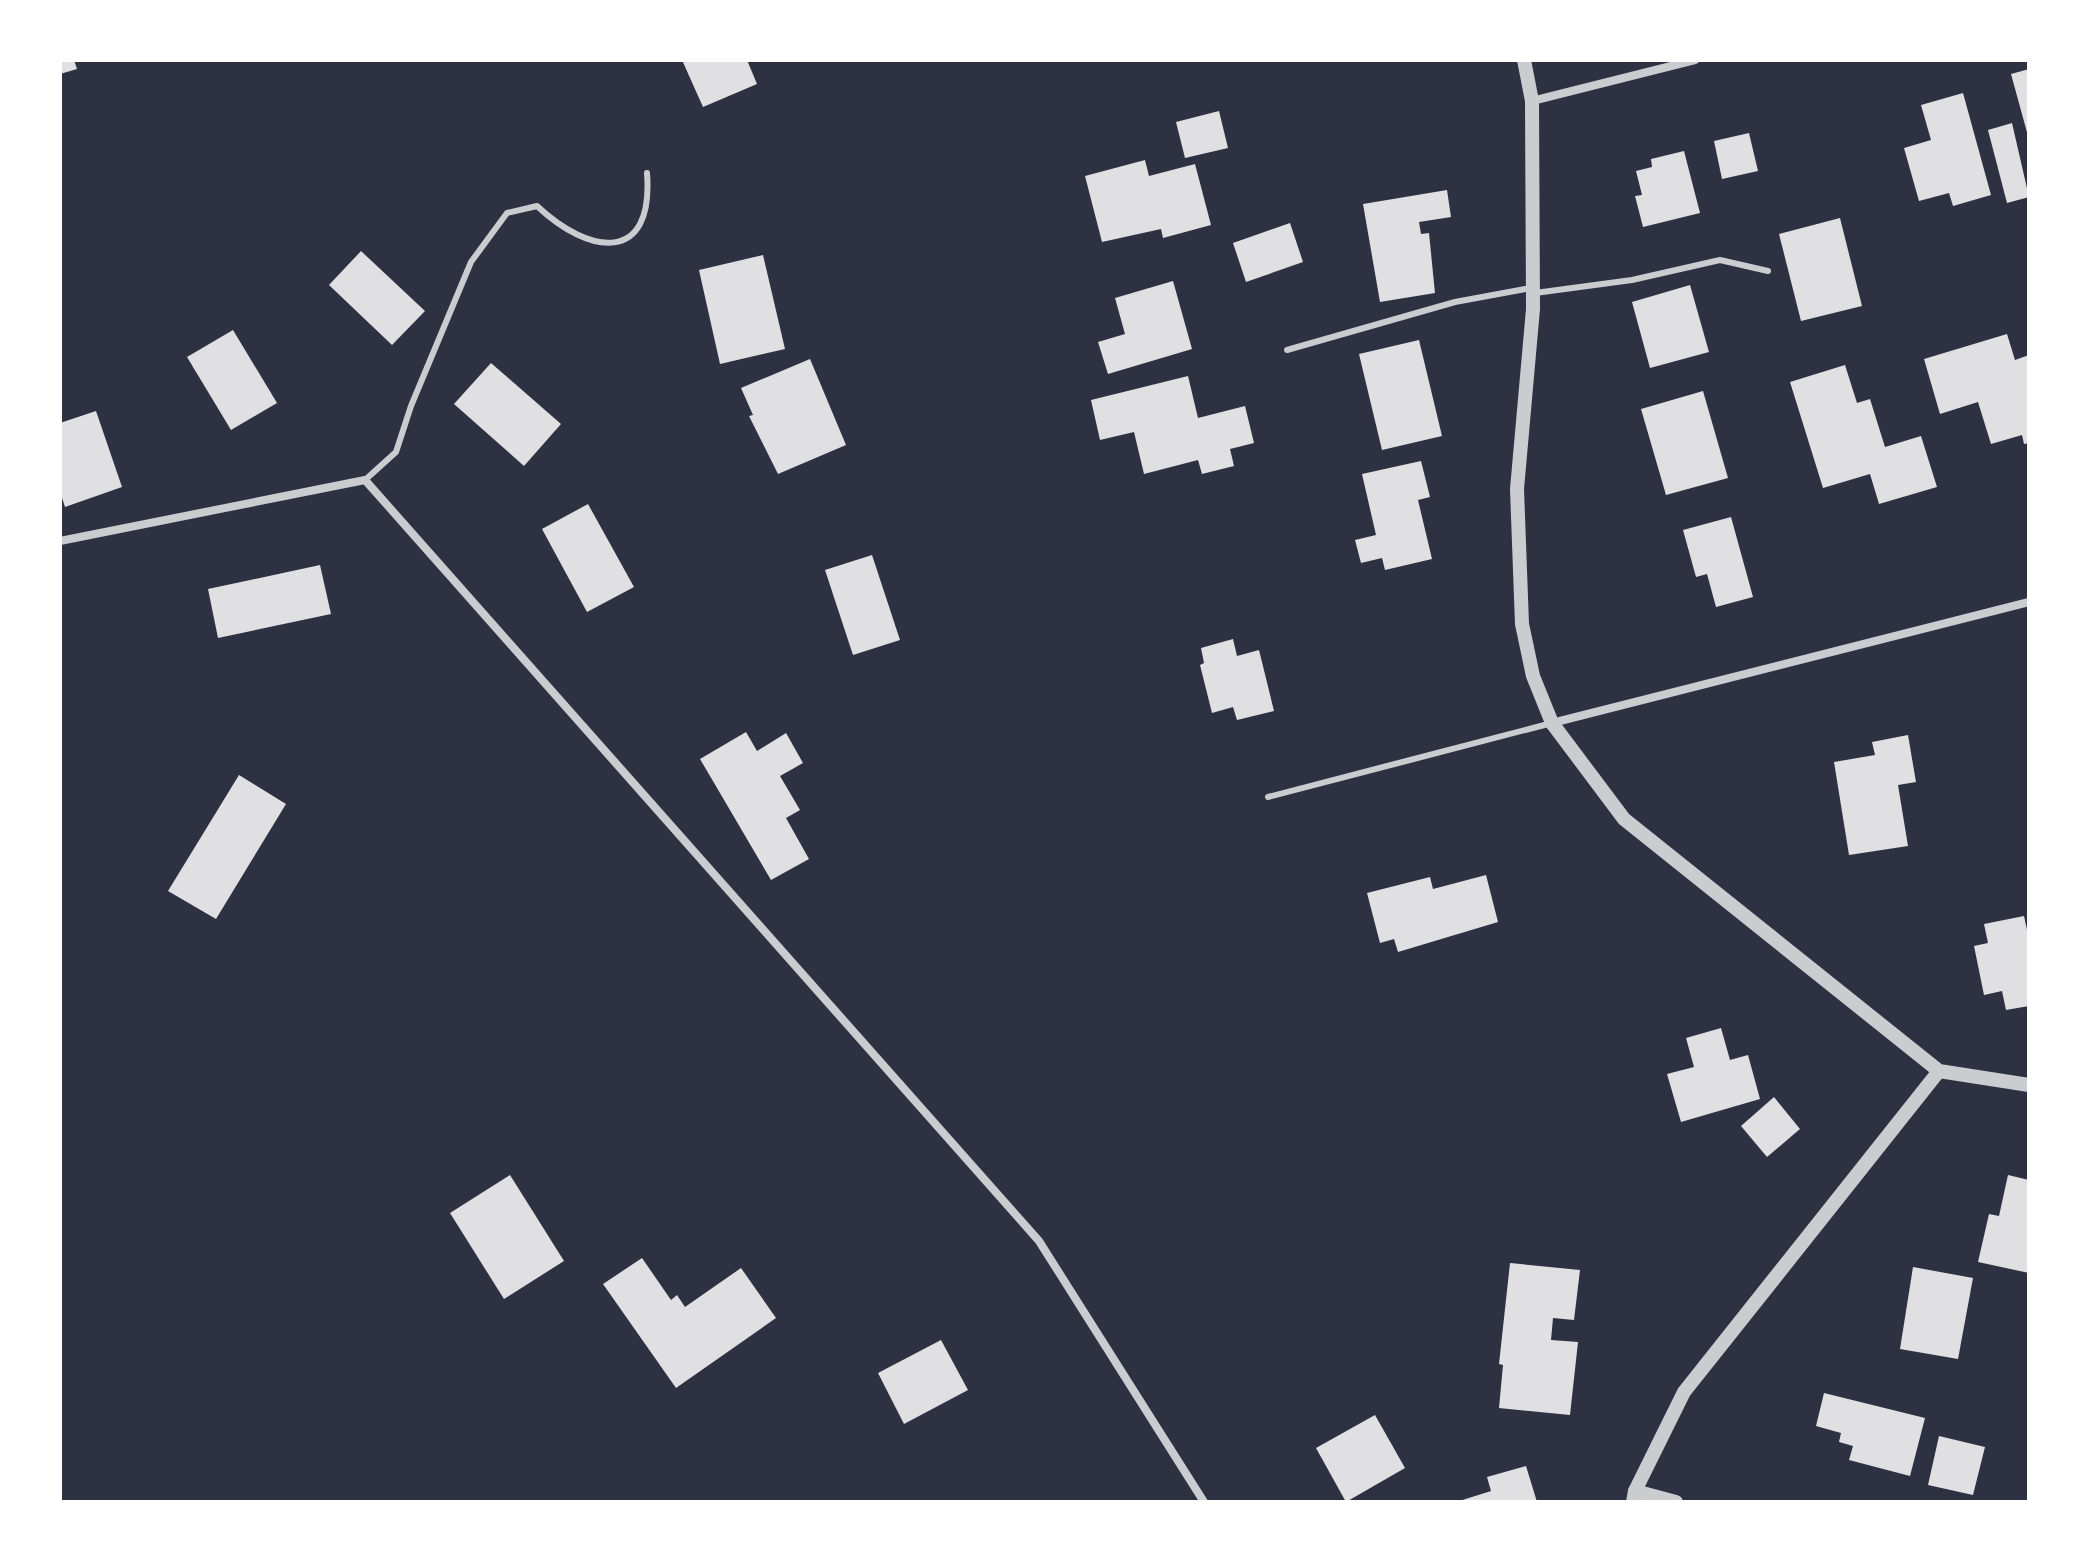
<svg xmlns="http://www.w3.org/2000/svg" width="2089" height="1562" font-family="'Alegreya Sans',sans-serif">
<rect width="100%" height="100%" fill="#2d3142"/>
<g fill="#e0e0e3">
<path d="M60 60H74L77 69 60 74Z"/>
<path d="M682 60H747L757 84 703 107Z"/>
<path d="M2029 69V136H2028L2011 74Z"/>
<path d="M1963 93 1991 195 1953 206 1949 193 1919 201 1904 148 1931 140 1921 105Z"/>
<path d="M1219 111 1228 148 1185 158 1176 122Z"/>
<path d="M2012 123 2029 197 2007 203 1988 130Z"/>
<path d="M1749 133 1758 171 1722 179 1714 141Z"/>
<path d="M1684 151 1700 213 1643 227 1635 196 1642 195 1636 171 1652 167 1651 159Z"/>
<path d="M1145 160 1149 176 1195 164 1211 225 1163 238 1161 229 1102 242 1085 176Z"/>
<path d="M1447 190 1451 217 1419 222 1421 234 1429 233 1435 293 1380 302 1363 204Z"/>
<path d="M1840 218 1862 306 1801 321 1779 234Z"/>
<path d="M1290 223 1303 262 1246 282 1233 243Z"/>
<path d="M361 251 425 311 392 345 329 285Z"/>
<path d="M763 255 785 349 720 364 699 270Z"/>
<path d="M1173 281 1192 349 1108 374 1098 342 1125 334 1115 298Z"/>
<path d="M1690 285 1709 352 1650 368 1632 302Z"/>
<path d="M233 330 277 403 231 430 187 357Z"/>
<path d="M2007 334 2015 360 2029 355V443L2024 444 2022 435 1991 444 1978 402 1940 414 1924 359Z"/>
<path d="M1419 340 1442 436 1382 450 1359 354Z"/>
<path d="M810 359 846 445 778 474 749 416 753 415 741 388Z"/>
<path d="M491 363 561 424 524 466 454 404Z"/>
<path d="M1845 365 1857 403 1870 399 1885 447 1921 436 1937 487 1879 504 1870 474 1823 488 1790 382Z"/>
<path d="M1188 376 1198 418 1245 406 1254 443 1230 449 1234 466 1202 474 1198 460 1144 474 1134 432 1100 440 1091 400Z"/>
<path d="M1703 391 1728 478 1666 495 1641 409Z"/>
<path d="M96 411 122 487 65 507 60 492V423Z"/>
<path d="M1421 461 1430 497 1418 500 1432 559 1385 570 1382 558 1361 563 1355 540 1376 535 1362 474Z"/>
<path d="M588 504 634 587 587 612 542 529Z"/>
<path d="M1731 517 1753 597 1716 607 1707 574 1696 577 1683 530Z"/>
<path d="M872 555 900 640 853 655 825 570Z"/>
<path d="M320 565 331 614 218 638 208 589Z"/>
<path d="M1233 639 1237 656 1259 650 1274 711 1237 720 1233 707 1212 713 1200 665 1204 663 1201 648Z"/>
<path d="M746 732 757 751 786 733 803 763 780 776 800 810 786 818 809 859 771 880 700 759Z"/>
<path d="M1908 735 1916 782 1898 785 1908 846 1849 855 1834 762 1875 755 1872 742Z"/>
<path d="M239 775 286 804 216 919 168 891Z"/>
<path d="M1486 875 1498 922 1398 952 1394 939 1380 943 1367 893 1430 877 1433 889Z"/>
<path d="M2024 916 2029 939V1006L2006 1010 2002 991 1984 995 1974 946 1988 943 1984 924Z"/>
<path d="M1721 1028 1730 1060 1748 1055 1760 1099 1681 1122 1667 1074 1694 1067 1686 1038Z"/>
<path d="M1774 1097 1800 1129 1767 1157 1741 1126Z"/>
<path d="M510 1175 564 1261 504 1299 450 1213Z"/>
<path d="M2008 1175 2029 1180V1273L1978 1262 1989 1214 1999 1216Z"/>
<path d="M642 1258 671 1300 677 1295 685 1307 741 1268 776 1318 676 1388 603 1284Z"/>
<path d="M1510 1263 1580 1270 1574 1320 1553 1318 1551 1340 1578 1342 1570 1415 1499 1408 1503 1365 1499 1364Z"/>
<path d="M1913 1267 1973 1278 1958 1359 1900 1349Z"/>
<path d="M941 1340 968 1390 904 1424 878 1373Z"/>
<path d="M1824 1393 1925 1418 1910 1476 1849 1460 1853 1446 1839 1442 1841 1433 1816 1426Z"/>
<path d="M1375 1415 1405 1468 1346 1502 1316 1448Z"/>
<path d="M1939 1436 1985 1447 1973 1495 1928 1485Z"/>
<path d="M1526 1466 1537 1502H1456L1491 1491 1487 1477Z"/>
</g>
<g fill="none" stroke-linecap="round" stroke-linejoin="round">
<g stroke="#caccd0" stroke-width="6">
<path d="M1535 293 1632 280 1720 260 1768 271"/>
<path d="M1287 350 1455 302 1531 288"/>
<path d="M365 480 396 452 411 406 471 262 507 213 537 206C589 255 654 265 647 173"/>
<path d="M1268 797 1552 723"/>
</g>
<g stroke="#caccd0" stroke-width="8">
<path d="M1532 101 1695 60"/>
<path d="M60 541 365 480 1039 1241 1204 1502"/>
<path d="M1552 723 2029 602"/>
</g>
<g stroke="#caccd0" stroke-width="14">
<path d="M1524 60 1532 101 1533 309 1517 489 1522 624 1533 676 1552 723 1624 819 1939 1071 2029 1085"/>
<path d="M1635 1491 1676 1502"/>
<path d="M1633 1502 1635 1491 1684 1392 1939 1071"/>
</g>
</g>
<rect width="2089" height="1562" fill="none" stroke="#ffffff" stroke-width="124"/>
</svg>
